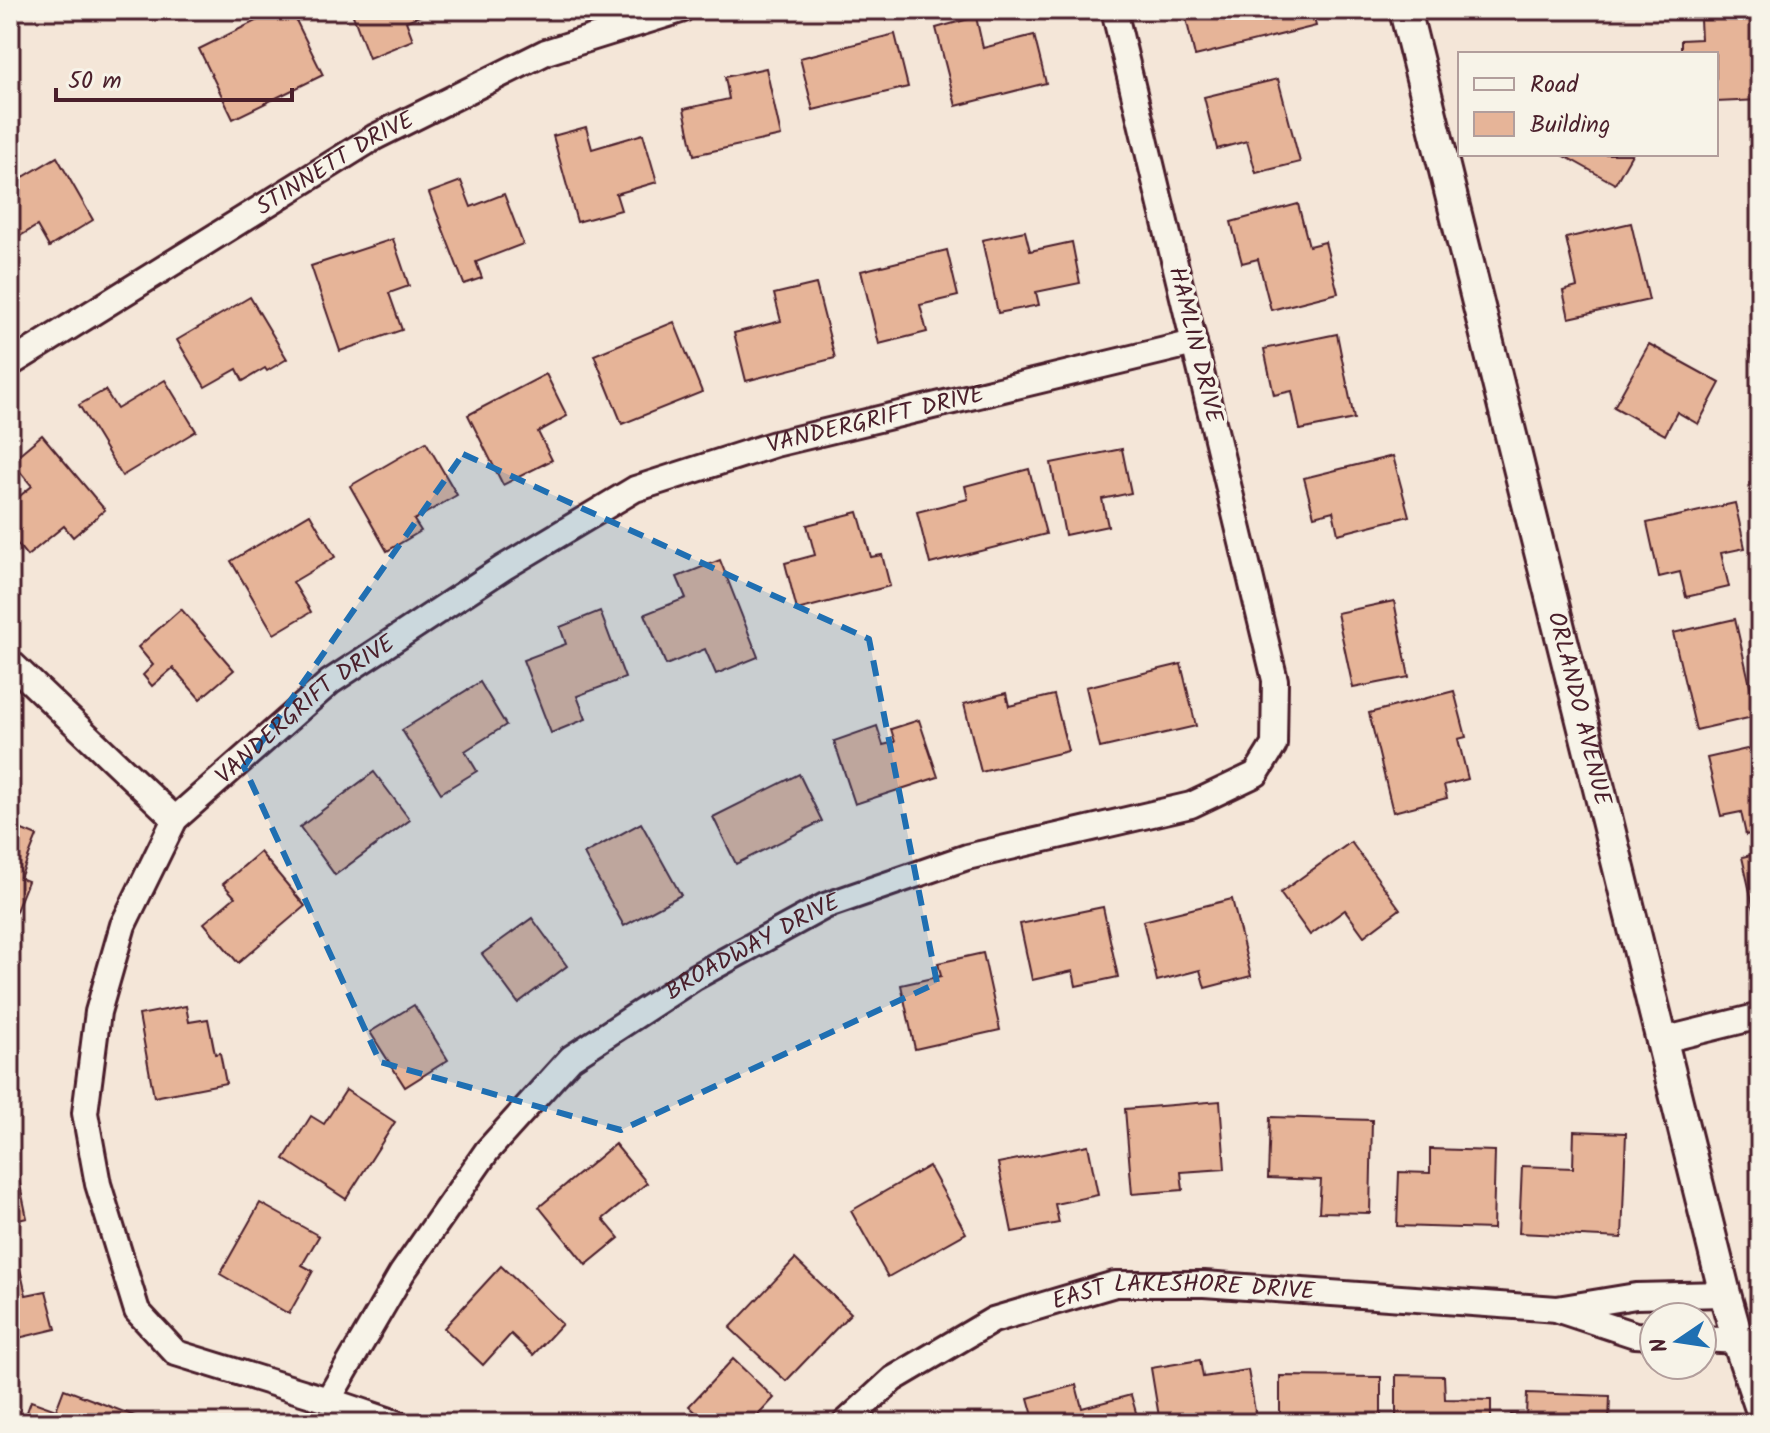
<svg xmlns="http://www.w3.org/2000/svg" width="1770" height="1433" font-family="Kalam,sans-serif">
<rect width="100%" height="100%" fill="#f4e6d8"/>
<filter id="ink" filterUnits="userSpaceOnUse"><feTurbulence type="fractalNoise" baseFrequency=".0125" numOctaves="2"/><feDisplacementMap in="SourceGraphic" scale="16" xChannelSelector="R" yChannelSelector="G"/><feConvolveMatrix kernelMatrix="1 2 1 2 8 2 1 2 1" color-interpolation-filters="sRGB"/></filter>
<g filter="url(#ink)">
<g fill="#e6b498" stroke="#4a1f2b" stroke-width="2">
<path d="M278 10H291L323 75 233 119 199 49Z"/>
<path d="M351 10H421L422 15 406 21 413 40 369 58Z"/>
<path d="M1184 10H1312L1316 26 1195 56Z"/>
<path d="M976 17 983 48 1034 35 1046 83 956 106 936 28Z"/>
<path d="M1760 18V100L1716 102V54H1681V40L1701 39 1700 20Z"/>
<path d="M895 34 908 87 813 110 800 58Z"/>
<path d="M766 68 781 136 694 155 684 109 729 99 725 77Z"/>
<path d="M1278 79 1300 162 1256 173 1247 141 1217 149 1204 97Z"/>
<path d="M586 127 592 149 643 134 657 182 616 194 621 210 577 222 553 136Z"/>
<path d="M1561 154H1632L1615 184Z"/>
<path d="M57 157 93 220 49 247 37 226 10 242V185Z"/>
<path d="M461 181 471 207 504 194 523 244 476 262 482 278 464 284 429 193Z"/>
<path d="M1298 204 1309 246 1325 242 1338 293 1271 310 1258 259 1242 263 1231 222Z"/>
<path d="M1631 223 1649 300 1569 318 1563 291 1577 287 1566 238Z"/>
<path d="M1025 231 1030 251 1072 242 1080 283 1036 292 1039 305 998 313 982 240Z"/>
<path d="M393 239 409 286 389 293 402 330 340 351 311 266Z"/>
<path d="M947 250 958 296 920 305 927 332 879 344 861 271Z"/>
<path d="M816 284 835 358 746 381 734 333 781 321 774 294Z"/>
<path d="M250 297 287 359 267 371 265 368 243 381 237 369 205 387 177 340Z"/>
<path d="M674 322 702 392 622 424 594 355Z"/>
<path d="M1337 334 1354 419 1300 430 1292 391 1274 395 1264 349Z"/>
<path d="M1649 344 1720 383 1698 424 1677 412 1665 435 1614 407Z"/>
<path d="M1760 345V388L1750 347Z"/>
<path d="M546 374 567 416 538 432 552 460 503 485 468 415Z"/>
<path d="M165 380 196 431 122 476 79 405 105 390 117 409Z"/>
<path d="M42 435 105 510 73 537 64 526 27 556 10 535V504L32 486 11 461Z"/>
<path d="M426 442 457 495 414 520 421 531 387 551 350 486Z"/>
<path d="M1122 449 1131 493 1102 499 1108 526 1065 535 1051 463Z"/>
<path d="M1393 456 1409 516 1338 534 1333 511 1314 516 1304 478Z"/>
<path d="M1029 469 1046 534 930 564 917 512 968 499 965 486Z"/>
<path d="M1735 503 1745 548 1721 553 1729 587 1686 597 1680 572 1659 577 1647 523Z"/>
<path d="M858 512 871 557 882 555 890 586 797 610 785 563 815 555 807 525Z"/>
<path d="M310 514 335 557 293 582 311 612 274 634 231 561Z"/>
<path d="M720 560 758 657 716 674 705 649 666 665 645 614 686 598 677 577Z"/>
<path d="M1394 601 1409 677 1353 688 1337 613Z"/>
<path d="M181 609 234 670 200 699 173 668 152 686 143 675 153 665 138 647Z"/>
<path d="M600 611 625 678 577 696 586 719 551 733 523 660 566 644 560 627Z"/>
<path d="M1735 619 1757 716 1696 730 1673 633Z"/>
<path d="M1181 664 1196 726 1100 748 1086 687Z"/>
<path d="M480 682 506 725 465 751 477 771 441 793 402 730Z"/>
<path d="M1454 691 1466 737 1458 739 1468 779 1444 785 1447 798 1393 812 1369 713Z"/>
<path d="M1006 693 1009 706 1054 695 1068 751 981 772 964 704Z"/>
<path d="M919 720 938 777 855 804 834 741 877 726 883 745 895 742 891 729Z"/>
<path d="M1760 746V831L1746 835 1741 812 1721 816 1707 758Z"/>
<path d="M374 772 410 820 335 875 300 827Z"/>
<path d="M799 774 822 821 736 864 713 817Z"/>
<path d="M641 823 681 895 624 926 584 854Z"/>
<path d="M10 825 37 836 20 878 28 881 14 916 10 915Z"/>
<path d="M1351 842 1400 909 1364 936 1345 910 1310 935 1280 893Z"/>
<path d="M260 852 305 906 238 963 204 923 235 897 223 884Z"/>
<path d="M1760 853V936L1742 857Z"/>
<path d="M1232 899 1251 976 1205 988 1200 970 1157 981 1143 921Z"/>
<path d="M1103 907 1118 977 1076 986 1073 971 1032 980 1020 924Z"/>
<path d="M532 918 567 966 518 1003 482 954Z"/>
<path d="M983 953 1000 1030 915 1049 901 985 941 976 938 963Z"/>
<path d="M414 1005 448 1060 405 1087 370 1032Z"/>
<path d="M186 1006 189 1022 208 1019 215 1054 220 1053 226 1083 154 1097 139 1015Z"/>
<path d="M346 1090 395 1122 346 1199 284 1159 311 1116 324 1124Z"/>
<path d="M1220 1101 1225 1169 1181 1172 1183 1190 1132 1194 1125 1109Z"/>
<path d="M1270 1117 1372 1120 1370 1213 1319 1212 1321 1180 1268 1178Z"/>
<path d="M1574 1131 1626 1133 1622 1238 1519 1233 1522 1166 1573 1168Z"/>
<path d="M615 1144 647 1183 603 1219 619 1238 586 1265 539 1207Z"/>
<path d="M1088 1145 1098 1195 1055 1204 1059 1223 1012 1232 998 1163Z"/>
<path d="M1430 1149 1495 1151 1493 1229 1397 1226 1399 1172 1430 1173Z"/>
<path d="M929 1166 966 1233 888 1277 851 1211Z"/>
<path d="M18 1175 27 1218 10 1222V1176Z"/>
<path d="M260 1203 319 1236 302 1265 313 1271 289 1314 220 1274Z"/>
<path d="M14 1242 26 1295 46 1291 56 1329 10 1340V1243Z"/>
<path d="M795 1259 851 1313 786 1381 730 1328Z"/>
<path d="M501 1266 562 1324 533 1355 511 1334 483 1365 444 1328Z"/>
<path d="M733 1359 774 1398 751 1423H707L689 1406Z"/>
<path d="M1200 1360 1203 1377 1248 1370 1257 1423H1160L1151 1368Z"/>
<path d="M1396 1375 1444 1376 1445 1399 1491 1400V1423H1396Z"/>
<path d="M1280 1376 1381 1377V1423H1280Z"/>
<path d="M1076 1385 1082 1408 1131 1395 1139 1423H1035L1028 1398Z"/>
<path d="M64 1389 148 1421 147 1423H23L31 1401 56 1410Z"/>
<path d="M1527 1393 1610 1396 1609 1423H1511V1414L1526 1415Z"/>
</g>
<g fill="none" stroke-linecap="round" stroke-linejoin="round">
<g stroke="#4a1f2b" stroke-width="30">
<g id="minor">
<path id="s1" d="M10 364 375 137 546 52 681 10"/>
<path d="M10 662 175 819"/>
<path d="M1663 1040 1760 1016"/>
<path d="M1559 1310 1635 1335 1654 1336"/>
<path d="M1702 1339 1738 1341"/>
<path id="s2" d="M328 1400 402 1273 487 1151 571 1058 695 977 825 906 967 857 1191 805 1256 774 1274 745 1275 680 1114 10"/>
<path id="s3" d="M396 1423 328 1400 176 1353 137 1311 98 1184 85 1113 98 1012 123 925 175 819 330 682 503 568 635 489 775 444 1194 343"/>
<path id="s4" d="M845 1423 893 1379 993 1320 1115 1284H1204L1557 1309 1636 1296 1725 1294"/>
</g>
</g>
<g stroke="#4a1f2b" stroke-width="36">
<g id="tertiary">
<path id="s5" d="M1405 10 1725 1294 1738 1341 1760 1406"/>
</g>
</g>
<use href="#minor" stroke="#f7f3e8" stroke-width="24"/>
<use href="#tertiary" stroke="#f7f3e8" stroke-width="30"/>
</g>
</g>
<path fill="#1f6fb2" fill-opacity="0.2" stroke="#1f6fb2" stroke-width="6" stroke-dasharray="16 10" stroke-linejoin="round" d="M463 454 869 639 937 983 621 1130 380 1062 244 767Z"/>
<g text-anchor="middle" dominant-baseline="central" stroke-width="7" stroke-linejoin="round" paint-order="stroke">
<g font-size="24" fill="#4a1f2b" stroke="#f7f3e8">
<text stroke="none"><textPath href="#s1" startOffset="382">STINNETT DRIVE</textPath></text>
<text transform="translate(1195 345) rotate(76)">HAMLIN DRIVE</text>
<text stroke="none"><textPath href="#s3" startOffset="1622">VANDERGRIFT DRIVE</textPath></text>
<text stroke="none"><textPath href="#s5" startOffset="720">ORLANDO AVENUE</textPath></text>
<text stroke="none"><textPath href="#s3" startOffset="974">VANDERGRIFT DRIVE</textPath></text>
<text stroke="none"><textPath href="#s2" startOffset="634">BROADWAY DRIVE</textPath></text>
<text stroke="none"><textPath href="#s4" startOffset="376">EAST LAKESHORE DRIVE</textPath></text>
</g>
</g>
<rect width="1770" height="1433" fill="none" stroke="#f7f3e8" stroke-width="40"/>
<rect x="20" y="20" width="1730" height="1393" fill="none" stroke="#4a1f2b" stroke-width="3" filter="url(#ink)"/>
<rect x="1458" y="52" width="260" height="104" fill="#f7f3e8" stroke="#b29e9c" stroke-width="2"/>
<rect x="1474" y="78" width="40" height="12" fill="#f7f3e8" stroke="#b29e9c" stroke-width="2"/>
<text x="1530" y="92" font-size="24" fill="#4a1f2b">Road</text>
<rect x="1474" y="112" width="40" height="24" fill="#e6b498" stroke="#b29e9c" stroke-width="2"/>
<text x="1530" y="132" font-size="24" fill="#4a1f2b">Building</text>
<g transform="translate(1678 1341) rotate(257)"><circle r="38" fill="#f7f3e8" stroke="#b29e9c" stroke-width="2"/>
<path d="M0-6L14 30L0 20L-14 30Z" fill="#1f6fb2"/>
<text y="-12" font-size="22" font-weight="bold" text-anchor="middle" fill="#4a1f2b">N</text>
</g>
<path d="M56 88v12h236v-12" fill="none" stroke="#4a1f2b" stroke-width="4"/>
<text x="68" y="88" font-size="24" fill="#4a1f2b" stroke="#f7f3e8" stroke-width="6" paint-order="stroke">50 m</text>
</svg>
